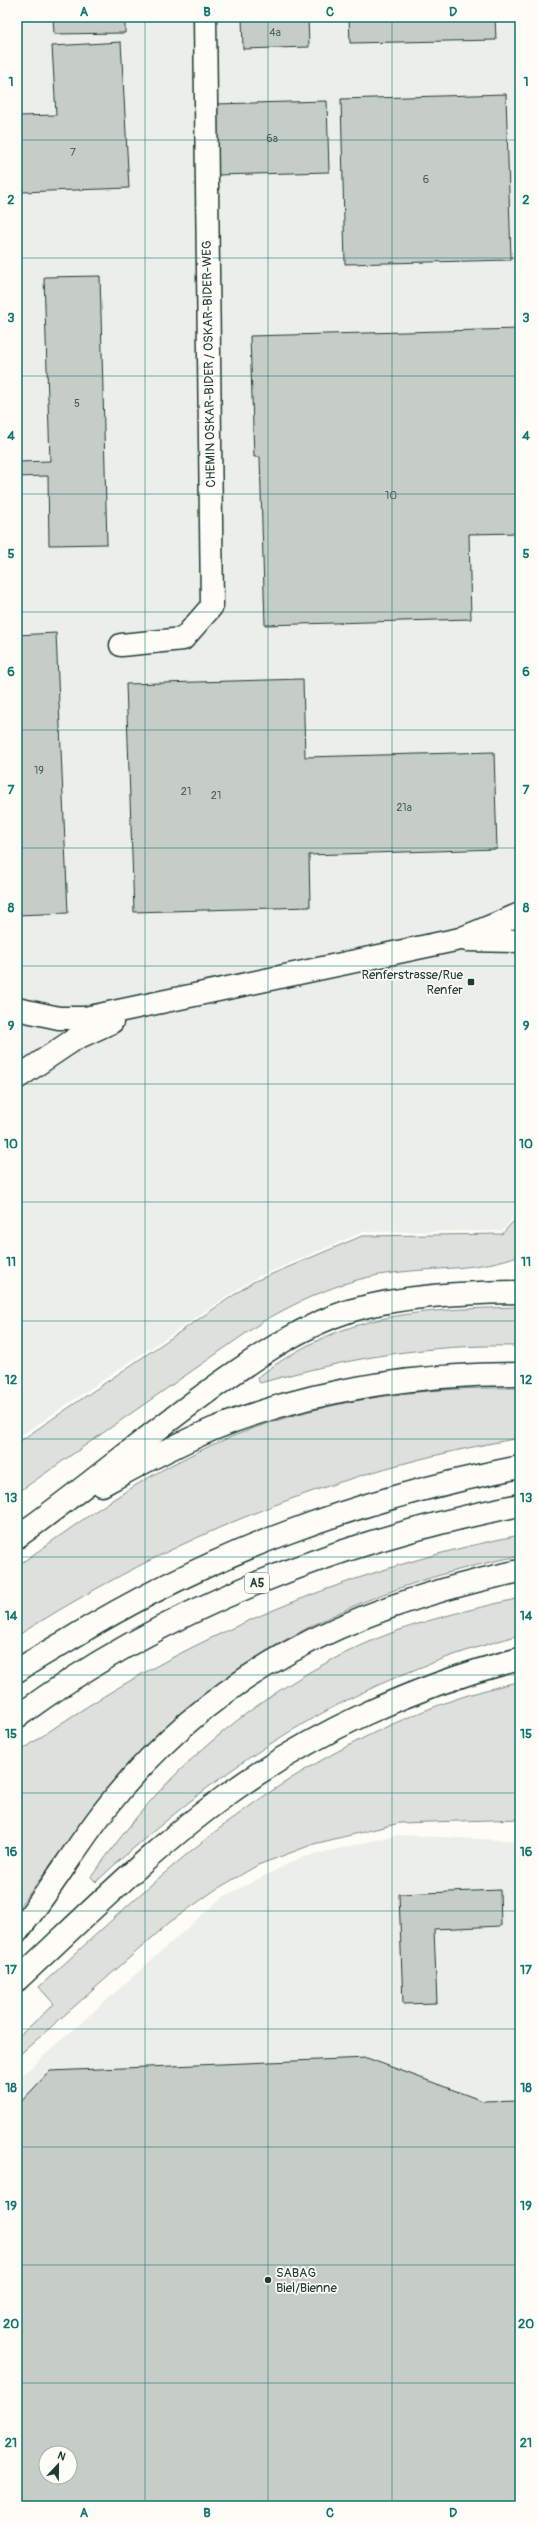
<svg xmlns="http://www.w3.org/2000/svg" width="537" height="2523" font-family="Pangolin,sans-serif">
<rect width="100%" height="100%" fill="#fdfcf7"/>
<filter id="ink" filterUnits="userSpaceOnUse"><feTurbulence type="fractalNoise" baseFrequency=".025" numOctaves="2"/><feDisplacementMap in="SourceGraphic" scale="8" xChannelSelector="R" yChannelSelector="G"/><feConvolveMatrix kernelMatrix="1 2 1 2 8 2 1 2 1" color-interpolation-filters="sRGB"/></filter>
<g filter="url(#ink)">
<g fill="#eceee9" fill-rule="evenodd">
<path d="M17 17H520V1211L502 1231 363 1232 253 1279 17 1438Z"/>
<path d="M397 1835 520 1841V2506H17V2080L221 1898 300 1858ZM46 2453H70V2477H46Z"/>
</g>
<g fill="#dde0db" stroke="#7e8e88">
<path d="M520 1214V1255C479 1271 436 1267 393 1273 347 1278 302 1299 262 1322L17 1493V1443L253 1282 362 1236 502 1234Z"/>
<path d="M520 1307V1346C427 1344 349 1358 260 1383L257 1378C343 1312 416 1310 520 1307Z"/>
<path d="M520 1388V1438C335 1470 175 1536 17 1636V1566C74 1526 130 1484 193 1454 294 1404 408 1386 520 1388Z"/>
<path d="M520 1535V1556C364 1585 219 1658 115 1779 79 1820 52 1867 17 1909V1754C167 1645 339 1571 520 1535Z"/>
<path d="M520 1598V1635C384 1671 275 1730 167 1820 143 1840 119 1860 96 1882L91 1877C111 1850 132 1821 155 1796 220 1725 304 1666 394 1632 435 1617 478 1608 520 1598Z"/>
<path d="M520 1681V1819L400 1823 314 1844 258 1865 215 1890 170 1922 17 2057V2038L54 2004 39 1987C105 1927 170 1863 243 1811 306 1765 379 1726 453 1700 475 1692 498 1687 520 1681Z"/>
</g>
<g fill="#c6cdc7" stroke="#1f3d34" fill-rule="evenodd">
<path d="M53 17H125V33L54 34Z"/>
<path d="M242 17H308L309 47 243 49Z"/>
<path d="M349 17H495L496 40 350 43Z"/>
<path d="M121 42 129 188 21 192 18 116 56 115 52 46Z"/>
<path d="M506 94 511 260 345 264 341 99Z"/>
<path d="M327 101 329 172 217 175 215 104Z"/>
<path d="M100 276 107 544 49 545 48 476 17 477V462L50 461 44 277Z"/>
<path d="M520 329V533L469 534 471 619 265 625 260 457H254L250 336Z"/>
<path d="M56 633 68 913 17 915V635Z"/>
<path d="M303 679 305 757 494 752 497 849 309 855 310 907 134 912 126 684Z"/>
<path d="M500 1890 501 1926 434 1929 437 2003 403 2004 399 1894Z"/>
<path d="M367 2058 483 2101 520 2100V2506H17V2106L50 2071ZM46 2453H70V2477H46Z"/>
</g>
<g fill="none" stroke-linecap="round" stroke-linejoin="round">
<g stroke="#1f3d34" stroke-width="25">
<g id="minor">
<path d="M121 645 183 639 212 606 205 17"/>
<path d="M467 940 520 941"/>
<path d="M17 1009 59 1018H85L460 939 520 914"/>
<path d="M17 1078 75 1039 112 1022"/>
</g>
</g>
<g stroke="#1f3d34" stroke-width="25">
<g id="motorway">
<path d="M102 1485C138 1465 175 1445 213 1429 312 1389 414 1374 520 1374"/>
<path d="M17 1537C89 1486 155 1428 227 1378 264 1352 305 1325 349 1311 403 1295 464 1293 520 1292"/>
<path d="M17 1671C33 1660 51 1650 68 1640 210 1553 357 1499 520 1467"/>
<path d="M17 1717C164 1608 342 1540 520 1505"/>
<path d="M17 1932C48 1894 73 1851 103 1812 210 1673 352 1606 520 1571"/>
<path d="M17 1980C84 1918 150 1851 224 1797 312 1733 415 1685 520 1659"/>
</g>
</g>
<use href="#minor" stroke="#fdfcf7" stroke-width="22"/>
<use href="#motorway" stroke="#fdfcf7" stroke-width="22"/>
</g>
</g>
<path fill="none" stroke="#0f766e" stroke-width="1" stroke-opacity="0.55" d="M145 17V2506M268 17V2506M392 17V2506M17 140H520M17 258H520M17 376H520M17 494H520M17 612H520M17 730H520M17 848H520M17 966H520M17 1084H520M17 1202H520M17 1321H520M17 1439H520M17 1557H520M17 1675H520M17 1793H520M17 1911H520M17 2029H520M17 2147H520M17 2265H520M17 2383H520"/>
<g fill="#1f3d34" stroke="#fdfcf7" stroke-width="1.5">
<rect x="467" y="978" width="8" height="8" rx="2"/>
<circle cx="268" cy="2280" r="4"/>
</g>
<g text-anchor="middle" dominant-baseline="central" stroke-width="3.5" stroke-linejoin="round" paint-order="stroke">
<g font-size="11" fill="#496159">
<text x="275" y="32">4a</text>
<text x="272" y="138">6a</text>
<text x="73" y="152">7</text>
<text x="426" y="179">6</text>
<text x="77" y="403">5</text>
<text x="391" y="495">10</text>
<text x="39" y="770">19</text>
<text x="186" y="791">21</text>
<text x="216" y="795">21</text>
<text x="404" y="807">21a</text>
</g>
<rect fill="#fdfcf7" stroke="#62766e" stroke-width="1" x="245" y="1573" width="24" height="20" rx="3"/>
<g font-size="12" font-weight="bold" fill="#1f3d34">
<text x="257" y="1583">A5</text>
</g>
<g font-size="13" fill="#1f3d34" stroke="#fdfcf7">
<text transform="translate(209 364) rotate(-91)">CHEMIN OSKAR-BIDER / OSKAR-BIDER-WEG</text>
</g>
<g font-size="13" fill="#1f3d34" stroke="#fdfcf7" text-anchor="end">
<text x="463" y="975">Renferstrasse/Rue<tspan x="463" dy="15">Renfer</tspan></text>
<text x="276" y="2273" text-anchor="start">SABAG<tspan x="276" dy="15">Biel/Bienne</tspan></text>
</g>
</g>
<rect width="537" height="2523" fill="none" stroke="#fdfcf7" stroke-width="44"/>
<g transform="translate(58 2465) rotate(22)"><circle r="19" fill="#fdfcf7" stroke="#a4b0a9"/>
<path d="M0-3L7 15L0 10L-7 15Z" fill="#1f3d34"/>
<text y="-6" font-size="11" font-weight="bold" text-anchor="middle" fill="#1f3d34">N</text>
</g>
<rect x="22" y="22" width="493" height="2479" fill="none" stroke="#0f766e" stroke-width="1.5"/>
<g font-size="13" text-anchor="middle" font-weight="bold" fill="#0f766e">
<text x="84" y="16">A</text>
<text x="207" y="16">B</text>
<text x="330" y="16">C</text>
<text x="453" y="16">D</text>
<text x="11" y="86">1</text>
<text x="526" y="86">1</text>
<text x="11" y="204">2</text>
<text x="526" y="204">2</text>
<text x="11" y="322">3</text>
<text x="526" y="322">3</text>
<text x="11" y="440">4</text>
<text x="526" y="440">4</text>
<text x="11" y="558">5</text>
<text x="526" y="558">5</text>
<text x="11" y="676">6</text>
<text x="526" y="676">6</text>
<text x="11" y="794">7</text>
<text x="526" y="794">7</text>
<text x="11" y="912">8</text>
<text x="526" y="912">8</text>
<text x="11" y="1030">9</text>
<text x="526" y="1030">9</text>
<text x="11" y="1148">10</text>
<text x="526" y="1148">10</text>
<text x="11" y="1266">11</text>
<text x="526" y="1266">11</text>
<text x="11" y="1384">12</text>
<text x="526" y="1384">12</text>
<text x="11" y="1502">13</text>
<text x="526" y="1502">13</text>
<text x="11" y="1620">14</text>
<text x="526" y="1620">14</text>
<text x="11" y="1738">15</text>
<text x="526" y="1738">15</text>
<text x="11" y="1856">16</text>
<text x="526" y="1856">16</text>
<text x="11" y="1974">17</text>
<text x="526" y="1974">17</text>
<text x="11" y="2092">18</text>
<text x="526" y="2092">18</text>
<text x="11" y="2210">19</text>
<text x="526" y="2210">19</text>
<text x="11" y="2328">20</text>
<text x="526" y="2328">20</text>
<text x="11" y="2447">21</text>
<text x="526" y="2447">21</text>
<text x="84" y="2517">A</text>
<text x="207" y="2517">B</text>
<text x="330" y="2517">C</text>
<text x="453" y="2517">D</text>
</g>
</svg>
